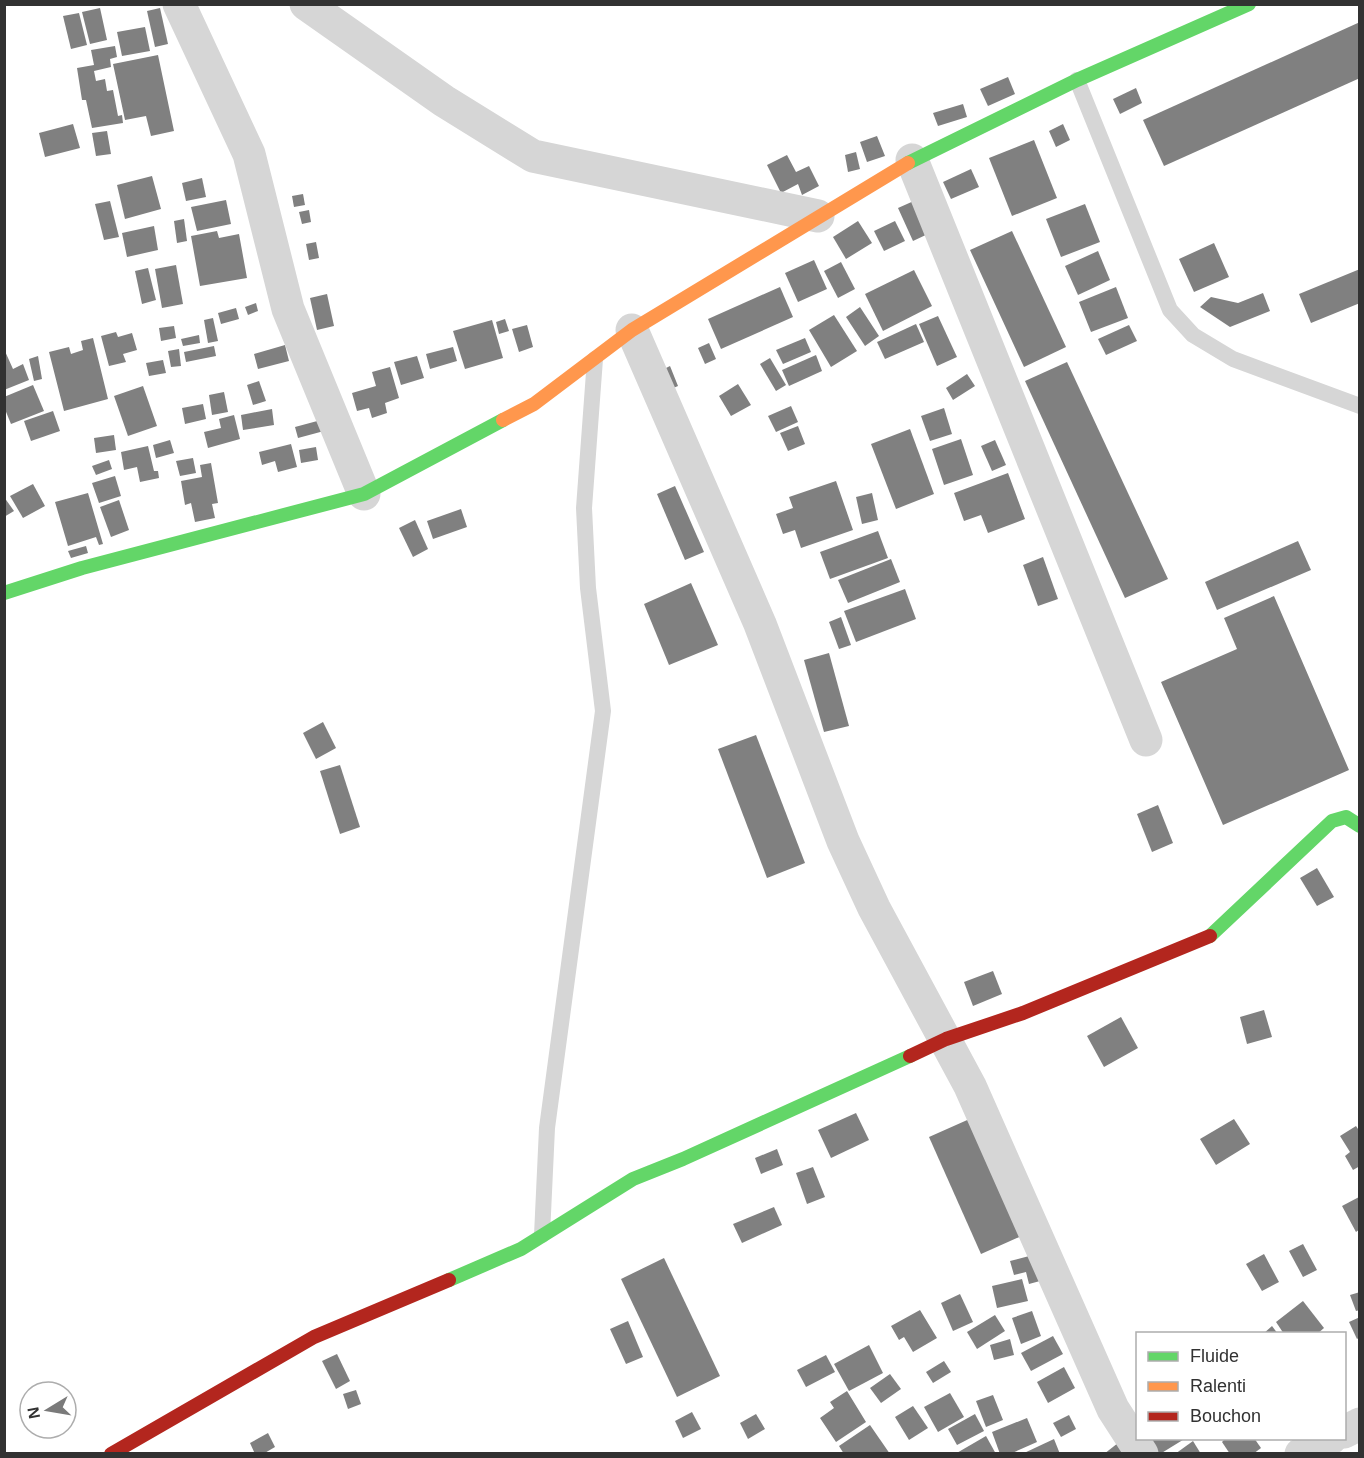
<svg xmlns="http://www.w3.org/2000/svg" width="1364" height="1458" font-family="Arial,sans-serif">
<rect width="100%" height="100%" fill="#fff"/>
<g fill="#808080">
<path d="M100 8 107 40 90 44 82 12Z"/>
<path d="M160 8 168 44 155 47 147 11Z"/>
<path d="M79 13 87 45 71 49 63 16Z"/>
<path d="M1360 22V78L1164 166 1143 120Z"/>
<path d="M145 27 150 51 122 56 117 32Z"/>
<path d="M115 46 117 57 110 59 111 67 94 71 96 81 105 79 107 91 113 90 118 116 122 115 123 123 92 128 86 100H82L77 68 94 65 91 50Z"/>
<path d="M158 55 174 131 151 136 146 116 125 120 113 64Z"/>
<path d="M1008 77 1015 94 988 106 980 89Z"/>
<path d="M1136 88 1142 103 1120 114 1113 99Z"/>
<path d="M963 104 967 117 938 126 933 113Z"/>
<path d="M73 124 80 148 45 157 39 133Z"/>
<path d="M1063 124 1070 140 1056 147 1049 131Z"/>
<path d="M107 131 111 154 96 156 92 133Z"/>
<path d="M877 136 885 156 867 162 860 142Z"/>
<path d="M1034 140 1057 198 1012 216 989 158Z"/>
<path d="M856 152 860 169 848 172 845 155Z"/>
<path d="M787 155 796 172 809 166 819 186 802 195 798 184 781 193 767 165Z"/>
<path d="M971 169 979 187 951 199 943 182Z"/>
<path d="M152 176 161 209 125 219 117 185Z"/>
<path d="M202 178 206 197 186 201 182 183Z"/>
<path d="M303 194 305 205 294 207 292 196Z"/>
<path d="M226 200 231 224 197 231 191 207Z"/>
<path d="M916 200 930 233 913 241 898 208Z"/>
<path d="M110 201 119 237 104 240 95 204Z"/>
<path d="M1085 204 1100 242 1061 257 1046 219Z"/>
<path d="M309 210 311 222 302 224 299 212Z"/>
<path d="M184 219 187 241 177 243 174 221Z"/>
<path d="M858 221 872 243 846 259 833 237Z"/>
<path d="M895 221 905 241 884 251 874 231Z"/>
<path d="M154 226 158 250 127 257 122 233Z"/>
<path d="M217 231 219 238 239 234 247 278 200 286 191 236Z"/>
<path d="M1012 231 1066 347 1024 367 970 250Z"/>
<path d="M316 242 319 258 309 260 306 244Z"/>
<path d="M1214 243 1229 277 1194 292 1179 259Z"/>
<path d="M1098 251 1110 280 1078 295 1065 266Z"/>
<path d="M814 260 827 289 798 302 785 273Z"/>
<path d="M841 262 855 289 838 298 824 271Z"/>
<path d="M176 265 183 304 162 308 155 269Z"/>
<path d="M148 268 156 300 142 304 135 271Z"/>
<path d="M1360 269V303L1311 323 1299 294Z"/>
<path d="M914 270 932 306 883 331 865 294Z"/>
<path d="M780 287 793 317 721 349 708 319Z"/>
<path d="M1116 287 1128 318 1091 332 1079 302Z"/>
<path d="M1263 293 1270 311 1230 327 1200 307 1211 297 1238 303Z"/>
<path d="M327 294 334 326 317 330 310 298Z"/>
<path d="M256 303 258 311 248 315 245 307Z"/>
<path d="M860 307 879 336 865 346 846 317Z"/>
<path d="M236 308 239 319 221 324 218 313Z"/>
<path d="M834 315 857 351 831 367 809 330Z"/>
<path d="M938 316 957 357 937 366 919 324Z"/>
<path d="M213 318 218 341 208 343 204 320Z"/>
<path d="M505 319 509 331 499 334 496 322Z"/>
<path d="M492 320 503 358 465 369 453 331Z"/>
<path d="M916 324 924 342 885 359 877 342Z"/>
<path d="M527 325 533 347 519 352 512 329Z"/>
<path d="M1129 325 1137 341 1106 355 1098 339Z"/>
<path d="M174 326 176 338 161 341 159 328Z"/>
<path d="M116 332 118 337 132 333 137 350 123 354 126 362 109 366 101 336Z"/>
<path d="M199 335 200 343 183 346 181 339Z"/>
<path d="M93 338 108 399 64 411 49 352 69 347 71 354 83 350 81 341Z"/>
<path d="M805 338 811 352 783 364 776 350Z"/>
<path d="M709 343 716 359 705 364 698 348Z"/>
<path d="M285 345 289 361 258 369 254 354Z"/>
<path d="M214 346 216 356 186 362 184 352Z"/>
<path d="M453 347 457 361 430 369 426 354Z"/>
<path d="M4 349 13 369 23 364 29 380 4 390Z"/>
<path d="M179 349 181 366 171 367 168 351Z"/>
<path d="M816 355 822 371 789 386 782 370Z"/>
<path d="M38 356 42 379 34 381 29 359Z"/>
<path d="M417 356 424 378 401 385 394 362Z"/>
<path d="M770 358 786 385 776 391 760 364Z"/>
<path d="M163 360 166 373 149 376 146 363Z"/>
<path d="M1067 362 1168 579 1125 598 1025 381Z"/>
<path d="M670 366 678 386 662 393 654 374Z"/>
<path d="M390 367 399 398 385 403 387 413 372 418 369 408 357 411 352 393 376 386 372 372Z"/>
<path d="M967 374 975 386 953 400 946 388Z"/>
<path d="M259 381 266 401 253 405 247 385Z"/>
<path d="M738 384 751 405 731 416 719 396Z"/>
<path d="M33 385 44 411 11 424 4 407V397Z"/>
<path d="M143 386 157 426 128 436 114 396Z"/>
<path d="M224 392 228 412 212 415 209 395Z"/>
<path d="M203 404 206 419 185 424 182 408Z"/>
<path d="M791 406 798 422 776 432 768 416Z"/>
<path d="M944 408 952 434 930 441 921 416Z"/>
<path d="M272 409 274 425 243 430 241 415Z"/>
<path d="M53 411 60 431 31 441 24 421Z"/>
<path d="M234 415 240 439 208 448 204 432 221 428 219 419Z"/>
<path d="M321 420 324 431 298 438 295 427Z"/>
<path d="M798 426 805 444 788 451 780 433Z"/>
<path d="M910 429 934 494 896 509 871 444Z"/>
<path d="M114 435 116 450 96 453 94 438Z"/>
<path d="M961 439 973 475 944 485 932 449Z"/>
<path d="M170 440 174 453 156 458 153 445Z"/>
<path d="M995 440 1006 465 992 471 981 446Z"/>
<path d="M291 444 297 467 278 472 275 461 262 465 259 452Z"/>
<path d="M148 446 154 471H158L159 478 140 482 137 467 124 470 121 452Z"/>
<path d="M316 447 318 460 301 463 299 450Z"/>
<path d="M193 458 196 473 180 476 176 461Z"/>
<path d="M109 460 112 469 96 475 92 466Z"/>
<path d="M211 463 218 503 212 504 215 518 195 522 191 503 185 505 181 481 202 477 200 465Z"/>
<path d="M1008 473 1025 519 988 533 981 515 964 521 954 493Z"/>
<path d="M115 476 121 496 99 503 92 483Z"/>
<path d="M836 481 853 530 801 548 795 530 783 534 776 514 793 508 789 497Z"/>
<path d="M33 484 45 506 23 518 10 496Z"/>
<path d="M675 486 704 552 685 560 657 494Z"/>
<path d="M88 493 103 544 99 545 96 537 68 546 55 502Z"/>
<path d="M872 493 878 520 862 524 856 497Z"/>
<path d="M4 497 14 511 4 517Z"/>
<path d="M119 500 129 530 111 537 100 507Z"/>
<path d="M461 509 467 527 433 539 427 521Z"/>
<path d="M415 520 428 549 413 557 399 528Z"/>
<path d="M878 531 888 558 830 579 820 552Z"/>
<path d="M1298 541 1311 570 1217 610 1205 582Z"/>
<path d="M86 546 88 553 71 558 68 551Z"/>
<path d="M1043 557 1058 599 1038 606 1023 565Z"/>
<path d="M891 559 900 582 848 603 838 580Z"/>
<path d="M691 583 718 645 669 665 644 604Z"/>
<path d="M905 589 916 619 856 642 844 611Z"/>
<path d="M1274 596 1349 770 1223 825 1161 682 1237 649 1224 618Z"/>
<path d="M841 617 851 645 839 649 829 622Z"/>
<path d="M829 653 849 726 824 732 804 660Z"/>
<path d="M323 722 336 748 316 759 303 733Z"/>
<path d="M756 735 805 863 767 878 718 749Z"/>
<path d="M340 765 360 827 340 834 320 771Z"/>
<path d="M1158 805 1173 843 1152 852 1137 814Z"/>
<path d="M1317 868 1334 897 1317 906 1300 878Z"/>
<path d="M993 971 1002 994 973 1006 964 982Z"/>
<path d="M1264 1010 1272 1037 1247 1044 1240 1017Z"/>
<path d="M1121 1017 1138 1048 1104 1067 1087 1036Z"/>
<path d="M856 1113 869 1140 831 1158 818 1130Z"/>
<path d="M974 1117 1026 1234 981 1254 929 1137Z"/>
<path d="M1234 1119 1250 1144 1216 1165 1200 1139Z"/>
<path d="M1356 1126 1360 1132V1166L1353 1170 1345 1156 1350 1152 1340 1136Z"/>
<path d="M777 1149 783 1165 761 1174 755 1158Z"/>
<path d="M813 1167 825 1197 807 1204 796 1173Z"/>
<path d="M1359 1197 1360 1229 1356 1232 1342 1206Z"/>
<path d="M774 1207 782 1225 742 1243 733 1224Z"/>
<path d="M1303 1244 1317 1270 1303 1277 1289 1251Z"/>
<path d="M1264 1254 1279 1282 1262 1291 1246 1264Z"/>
<path d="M1033 1255 1040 1281 1029 1284 1026 1272 1014 1275 1010 1261Z"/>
<path d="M664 1258 720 1376 677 1397 621 1279Z"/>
<path d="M1022 1279 1028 1301 997 1308 992 1286Z"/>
<path d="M1360 1292V1310L1356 1311 1350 1295Z"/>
<path d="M960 1294 973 1322 953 1331 941 1303Z"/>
<path d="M1303 1301 1324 1328 1317 1334H1284L1276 1322Z"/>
<path d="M920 1310 937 1338 913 1352 904 1337 899 1340 891 1326Z"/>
<path d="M1032 1311 1041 1336 1021 1344 1012 1318Z"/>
<path d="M995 1315 1005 1331 977 1349 967 1332Z"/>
<path d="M1360 1317V1337L1357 1339 1349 1322Z"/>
<path d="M628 1321 643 1357 626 1364 610 1329Z"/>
<path d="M1272 1326 1278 1334H1263Z"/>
<path d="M1053 1336 1063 1354 1031 1371 1021 1353Z"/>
<path d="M1010 1339 1014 1355 994 1360 990 1345Z"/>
<path d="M869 1345 883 1373 849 1391 834 1364Z"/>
<path d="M337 1354 350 1381 336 1389 322 1361Z"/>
<path d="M826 1355 835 1372 806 1387 797 1370Z"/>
<path d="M944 1361 951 1372 933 1383 926 1372Z"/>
<path d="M1064 1367 1075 1388 1048 1403 1037 1382Z"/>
<path d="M890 1374 901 1389 881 1403 870 1388Z"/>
<path d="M356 1390 361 1404 348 1409 343 1394Z"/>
<path d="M847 1391 866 1422 836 1442 820 1418 834 1408 830 1402Z"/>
<path d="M950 1393 964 1417 938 1432 924 1407Z"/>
<path d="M993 1395 1003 1420 986 1427 976 1401Z"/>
<path d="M913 1406 928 1428 909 1440 895 1417Z"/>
<path d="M692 1412 701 1429 683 1438 675 1421Z"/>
<path d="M756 1414 765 1429 748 1439 740 1423Z"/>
<path d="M975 1414 984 1431 957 1445 948 1429Z"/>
<path d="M1069 1415 1076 1429 1061 1437 1053 1423Z"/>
<path d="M1027 1418 1037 1442 1010 1454H1000L992 1432Z"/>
<path d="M870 1425 890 1454H844L839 1446Z"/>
<path d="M268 1433 275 1447 263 1454H255L250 1443Z"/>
<path d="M986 1436 996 1454H955Z"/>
<path d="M1151 1438H1186L1160 1454H1151Z"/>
<path d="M1226 1438H1254L1261 1448 1253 1454H1230L1222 1442Z"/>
<path d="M1054 1439 1060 1454H1022Z"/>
<path d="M1193 1441 1201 1454H1175Z"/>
<path d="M1118 1443 1125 1454H1104Z"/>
</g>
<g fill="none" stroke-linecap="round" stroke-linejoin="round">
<g stroke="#d6d6d6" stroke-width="16">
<path d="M1077 80 1170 310 1193 335 1233 359 1360 406"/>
<path d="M542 1235 547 1128 603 711 588 588 584 508 595 359"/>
</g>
<g stroke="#d6d6d6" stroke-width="33">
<path d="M179 4 249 154 288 309 364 494"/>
<path d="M306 4 444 101 533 156 818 216"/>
<path d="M912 160 1146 740"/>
<path d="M632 330 760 624 843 841 874 908 970 1086 1113 1409 1142 1454"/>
<path d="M1344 1432 1360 1424"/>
<path d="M1301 1454 1331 1438"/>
</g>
<g stroke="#63d668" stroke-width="14">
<path d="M908 163 1077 80 1249 4"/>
<path d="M4 593 82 568 364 494 503 420"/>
<path d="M1210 936 1332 821 1346 817 1360 826"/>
<path d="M449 1280 521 1249 633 1179 683 1159 910 1056"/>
</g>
<path stroke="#ff974d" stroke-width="14" d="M503 420 534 404 632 330 908 163"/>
<g stroke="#b3261e" stroke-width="14">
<path d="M910 1056 946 1039 1023 1013 1210 936"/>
<path d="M111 1454 314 1337 449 1280"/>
</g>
</g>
<rect width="1364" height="1458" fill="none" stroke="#323232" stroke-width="12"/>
<rect x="1136" y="1332" width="210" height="108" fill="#ffffff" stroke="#adadad" stroke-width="1.5"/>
<rect x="1148" y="1352" width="30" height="9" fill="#63d668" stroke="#adadad" stroke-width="1.5"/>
<text x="1190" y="1362" font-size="18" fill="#323232">Fluide</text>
<rect x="1148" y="1382" width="30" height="9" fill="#ff974d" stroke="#adadad" stroke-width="1.5"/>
<text x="1190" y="1392" font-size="18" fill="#323232">Ralenti</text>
<rect x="1148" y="1412" width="30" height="9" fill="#b3261e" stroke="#adadad" stroke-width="1.5"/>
<text x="1190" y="1422" font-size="18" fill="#323232">Bouchon</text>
<g transform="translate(48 1410) rotate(259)"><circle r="28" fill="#ffffff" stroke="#adadad" stroke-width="1.5"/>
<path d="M0-4.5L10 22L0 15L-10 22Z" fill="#7a7a7a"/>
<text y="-9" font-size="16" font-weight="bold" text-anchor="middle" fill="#323232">N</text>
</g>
</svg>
